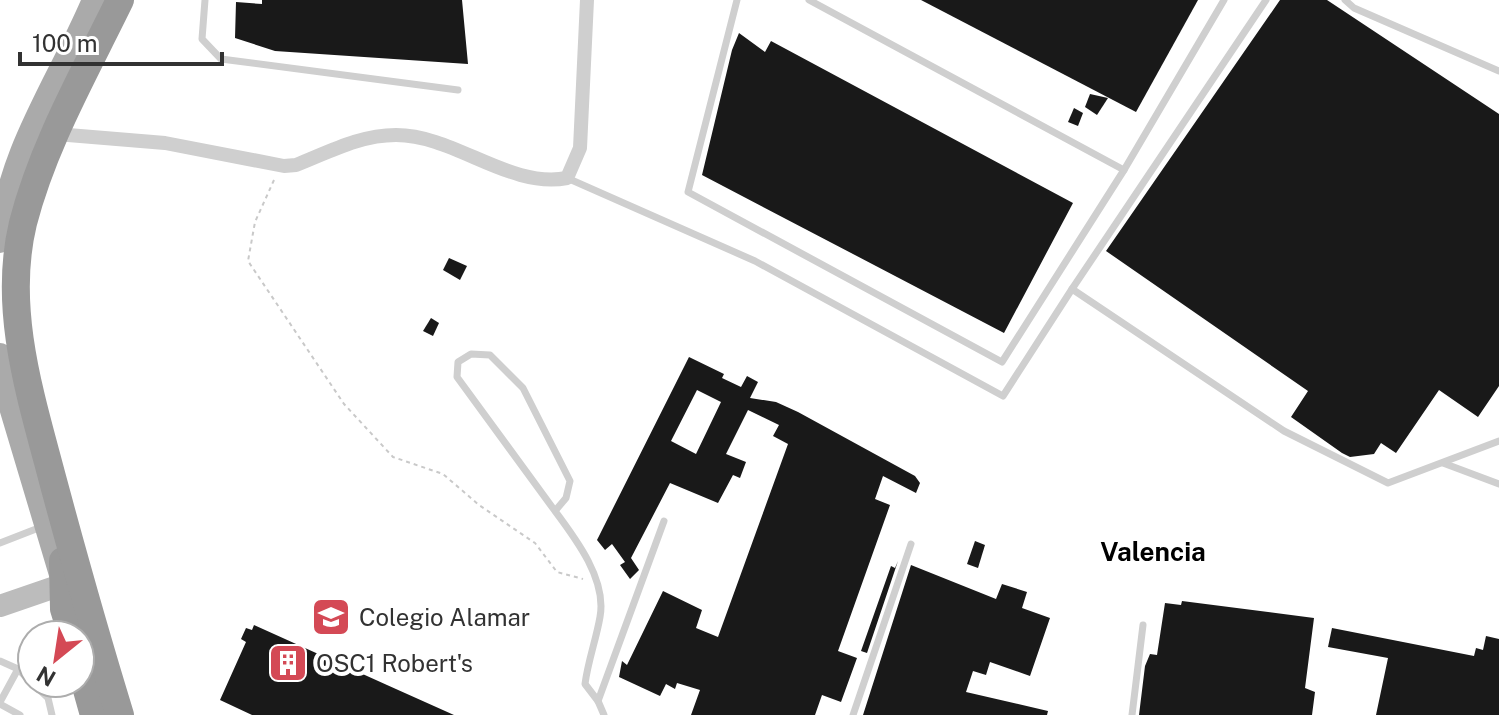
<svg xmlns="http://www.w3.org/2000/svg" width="1499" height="715" font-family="'Public Sans',sans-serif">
<rect width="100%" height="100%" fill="#fff"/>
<g fill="#191919" fill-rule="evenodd">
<path d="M262 0H462L468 64 275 51 235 38 236 2 262 4Z"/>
<path d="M921 0H1198L1136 112Z"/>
<path d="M1280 0H1327L1499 114V386L1478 417 1439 390 1396 453 1381 443 1374 454 1350 457 1342 453 1291 417 1308 391 1106 251Z"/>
<path d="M739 33 765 52 771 41 1073 203 1004 333 702 175 732 50Z"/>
<path d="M1090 94 1108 98 1097 115 1085 107Z"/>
<path d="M1074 108 1083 113 1078 126 1068 122Z"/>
<path d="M449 258 467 266 460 280 443 270Z"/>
<path d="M431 318 439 323 433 336 423 331Z"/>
<path d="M689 357 724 374 722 378 741 387 747 376 758 382 750 398 776 402 798 412 915 476 920 483 916 493 883 476 875 499 890 505 838 651 857 658 841 702 822 695 815 715H691L700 690 677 683 675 689 666 684 660 696 619 677 622 661 627 665 663 591 702 610 696 628 718 637 788 444 773 436 779 425 748 410 726 454 746 462 740 478 733 475 718 503 670 483 631 558 639 570 630 579 620 565 625 562 612 544 605 550 597 540ZM697 390 721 402 696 454 671 441Z"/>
<path d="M975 541 985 545 978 568 967 564Z"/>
<path d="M898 561 867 653 861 651 891 566 895 568Z"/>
<path d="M911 565 996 599 1002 584 1027 592 1022 608 1050 618 1030 676 990 662 986 675 973 671 966 692 1048 711 1047 715H863Z"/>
<path d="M1182 601 1314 618 1305 688 1315 692 1312 715H1139L1145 666 1150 654 1157 655 1165 603 1181 605Z"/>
<path d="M254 625 387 685 454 715H252L220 700 246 642 241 639 246 628 252 630Z"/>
<path d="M1332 628 1474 656 1476 648 1483 650 1486 636 1499 639V715H1376L1388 658 1328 647Z"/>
</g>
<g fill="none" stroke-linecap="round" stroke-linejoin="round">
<path stroke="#c9c9c9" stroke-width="2" stroke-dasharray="4 4" stroke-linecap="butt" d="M274 180 255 222 248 261 344 404 393 457 443 474 479 505 535 543 557 572 583 579"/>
<g stroke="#cfcfcf" stroke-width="7">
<path d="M205 0 202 39 221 59 458 90"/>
<path d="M737 0 688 192 1002 362 1124 170"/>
<path d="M809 0 1124 170 1224 0"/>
<path d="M1345 0 1354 8 1499 71"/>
<path d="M567 178 755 261 1003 396 1072 289 1284 431 1388 483 1499 441"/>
<path d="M1072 289 1266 0"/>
<path d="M1443 463 1499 484"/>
<path d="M555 511 566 498 570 481 523 388 490 355 471 354 458 362 457 377 555 511C576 539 607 580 600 617 596 640 588 661 585 684L598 701"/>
<path d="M0 543 36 529"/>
<path d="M0 661 18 669 32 683"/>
<path d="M32 683 48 698 52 715"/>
<path d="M0 702 18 669"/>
<path d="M0 704 20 715"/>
<path d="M604 715 598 701 664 521"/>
<path d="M853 715 911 544"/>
<path d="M1132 715 1143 625"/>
</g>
<path stroke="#cfcfcf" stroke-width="14" d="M56 134 165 143 284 166 296 165C329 152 360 135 396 135 455 135 509 189 567 178L580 148 587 0"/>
<path stroke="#bcbcbc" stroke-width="22" d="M0 606 64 584"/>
<g stroke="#aaa" stroke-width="24">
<path d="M0 241C8 151 60 81 94 0"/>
<path d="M0 355 8 397 63 581"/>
</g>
<g stroke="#999" stroke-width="28">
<path d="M63 561 64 609 72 635"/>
<path d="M80 665 94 715"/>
<path d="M120 715C96 637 74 559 53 481 31 397 2 310 23 223 43 145 85 72 120 0"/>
</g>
</g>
<defs>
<g id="school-square" transform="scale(2)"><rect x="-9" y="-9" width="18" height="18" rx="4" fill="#d44955" stroke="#fff"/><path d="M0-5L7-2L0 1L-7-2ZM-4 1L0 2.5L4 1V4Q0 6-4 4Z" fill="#fff"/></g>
<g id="building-square" transform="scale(2)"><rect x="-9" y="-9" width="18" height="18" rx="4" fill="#d44955" stroke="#fff"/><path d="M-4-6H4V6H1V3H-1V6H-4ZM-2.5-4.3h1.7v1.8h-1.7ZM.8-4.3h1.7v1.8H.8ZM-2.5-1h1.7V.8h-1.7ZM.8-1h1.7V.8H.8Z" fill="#fff"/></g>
</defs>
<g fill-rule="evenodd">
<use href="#school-square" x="331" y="617"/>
<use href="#building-square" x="288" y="663"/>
</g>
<g text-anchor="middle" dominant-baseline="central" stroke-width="8" stroke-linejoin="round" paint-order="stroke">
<g font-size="24" fill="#323232" stroke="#fff" text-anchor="start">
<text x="359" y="617">Colegio Alamar</text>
<text x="316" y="663">OSC1 Robert's</text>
</g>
<g font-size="26" font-weight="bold" fill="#000" stroke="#fff">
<text x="1153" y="551">Valencia</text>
</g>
</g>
<g transform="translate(56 659) rotate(210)"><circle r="38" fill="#ffffff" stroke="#adadad" stroke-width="2"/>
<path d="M0-6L14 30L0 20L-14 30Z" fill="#d44955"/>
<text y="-12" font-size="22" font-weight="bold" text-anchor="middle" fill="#323232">N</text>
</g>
<path d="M20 52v12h202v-12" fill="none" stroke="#323232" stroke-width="4"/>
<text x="32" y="52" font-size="24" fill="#323232" stroke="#ffffff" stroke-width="6" paint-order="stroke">100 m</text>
</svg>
